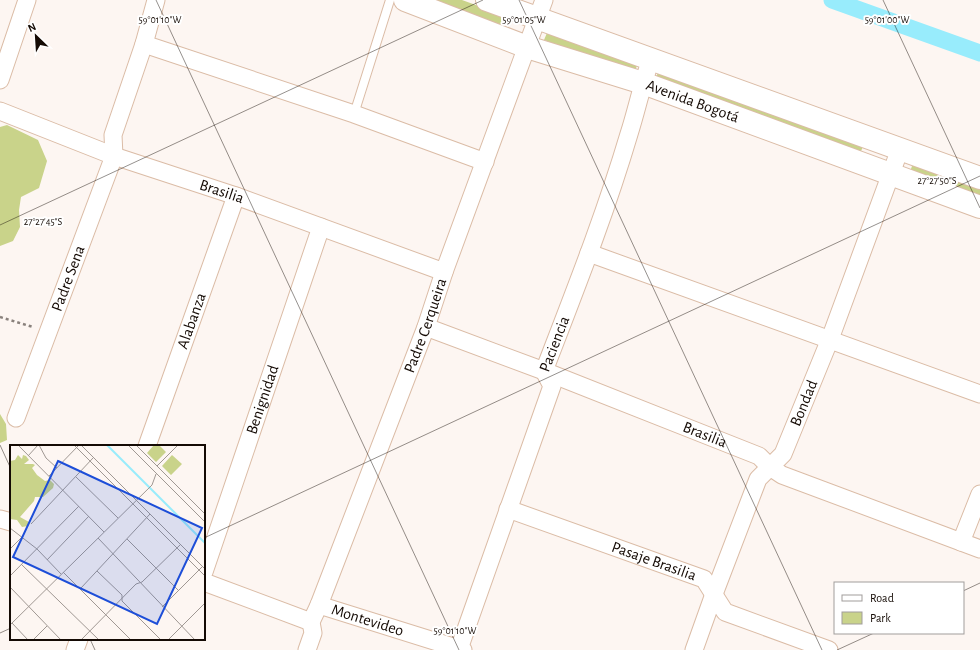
<svg xmlns="http://www.w3.org/2000/svg" width="980" height="650" font-family="'Alegreya Sans',sans-serif">
<rect width="100%" height="100%" fill="#fdf6f2"/>
<g fill="#c9d38a">
<path d="M424 0H462L506 16 502 28Z"/>
<path d="M549 28 639 61 634 73 544 40Z"/>
<path d="M659 69 864 144 859 156 655 81Z"/>
<path d="M7 125 38 140 47 161 39 188 21 197 19 210 20 227 13 241 0 246V127Z"/>
<path d="M914 160 980 184V197L910 172Z"/>
<path d="M0 414 6 424 7 440 0 443Z"/>
</g>
<g fill="none" stroke-linecap="round" stroke-linejoin="round">
<path stroke="#98ecfc" stroke-width="17" d="M832 0 980 53"/>
<g stroke="#dbbca6" stroke-width="10">
<path id="service" d="M354 114 390 0"/>
</g>
<g stroke="#dbbca6" stroke-width="19">
<g id="minor">
<path d="M144 44 354 114 485 162"/>
<path d="M0 80 27 0"/>
<path id="s1" d="M0 111 114 156 236 196 444 272"/>
<path d="M589 253 980 394"/>
<path id="s2" d="M426 327 544 371 759 456 770 467 782 475 980 549"/>
<path id="s3" d="M16 418 114 156 113 135 144 44 156 0"/>
<path id="s4" d="M147 446 236 196"/>
<path id="s5" d="M508 509 704 579 725 612 829 650"/>
<path d="M0 519 11 522"/>
<path d="M961 542 980 494"/>
<path id="s6" d="M204 572 321 227"/>
<path d="M204 582 311 622"/>
<path id="s7" d="M319 605 463 650"/>
<path id="s8" d="M459 649 552 386 544 371C574 293 605 215 629 134 637 109 642 84 651 59"/>
<path d="M75 650 79 639"/>
<path id="s9" d="M307 650 313 633 311 622 319 605 426 327 444 272 544 0"/>
<path id="s10" d="M694 650 714 594 758 479 783 454 830 339 900 149"/>
</g>
</g>
<g stroke="#dbbca6" stroke-width="24">
<g id="secondary">
<path id="s11" d="M405 0 527 47 643 83 980 207"/>
<path d="M487 0 980 178"/>
</g>
</g>
<path stroke="#89817c" stroke-width="2.5" stroke-dasharray="3 3" stroke-linecap="butt" d="M0 317 33 327"/>
<use href="#service" stroke="#fff" stroke-width="8"/>
<use href="#minor" stroke="#fff" stroke-width="17"/>
<use href="#secondary" stroke="#fff" stroke-width="22"/>
</g>
<path fill="none" stroke="#140a04" stroke-width="1" stroke-opacity="0.45" d="M156 0 459 650M519 0 822 650M883 0 980 208M0 225 483 0M0 445 11 469M204 538 980 176M963 591 980 583M0 633 11 628M90 639 95 650M837 650 874 633"/>
<g text-anchor="middle" dominant-baseline="central" stroke-width="4" stroke-linejoin="round" paint-order="stroke">
<g font-size="16" fill="#140a04" stroke="#fff">
<text stroke="none"><textPath href="#s11" startOffset="305">Avenida Bogotá</textPath></text>
<text stroke="none"><textPath href="#s1" startOffset="236">Brasilia</textPath></text>
<text stroke="none"><textPath href="#s3" startOffset="149">Padre Sena</textPath></text>
<text stroke="none"><textPath href="#s4" startOffset="133">Alabanza</textPath></text>
<text stroke="none"><textPath href="#s9" startOffset="347">Padre Cerqueira</textPath></text>
<text stroke="none"><textPath href="#s8" startOffset="325">Paciencia</textPath></text>
<text stroke="none"><textPath href="#s6" startOffset="182">Benignidad</textPath></text>
<text stroke="none"><textPath href="#s10" startOffset="273">Bondad</textPath></text>
<text stroke="none"><textPath href="#s2" startOffset="299">Brasilia</textPath></text>
<text stroke="none"><textPath href="#s5" startOffset="155">Pasaje Brasilia</textPath></text>
<text stroke="none"><textPath href="#s7" startOffset="51">Montevideo</textPath></text>
</g>
</g>
<g transform="translate(10 445)">
<rect width="195" height="195" fill="#fdf6f2"/>
<path d="M144 0H149L156 7 146 17 137 8ZM8 10 12 14 13 10 16 11 19 15 14 19H23L25 20 22 23 27 30 35 36 40 35 44 39 43 43 33 52H25L24 56 10 72 19 77 18 81 12 82 7 75 0 74V16L5 15ZM162 10 172 19 161 30 152 21Z" fill="#c9d38a"/>
<path fill="none" stroke="#98ecfc" stroke-width="2" d="M97 0 195 98"/>
<path fill="none" stroke="#a09893" stroke-width="1" d="M8 0 94 87M29 0 36 13 47 23M64 0 195 131M71 0 195 124M118 0 195 77M126 0 195 69M18 11 28 0M147 21 168 0M39 31 69 0M66 32 108 73M21 79 83 13M0 83 27 104 51 129M88 93 185 195M117 94 169 146M0 104 12 92M37 115 79 71M11 119 89 195M87 126 112 150V156L151 195M53 127 121 195M0 131 69 61M0 142 51 195M71 143 140 69M152 162 192 122M2 178 18 195M0 180 142 40 146 29M23 195 37 181M71 195 126 139 132 137 170 100M158 195 195 158"/>
<path fill="#1d4ed8" fill-opacity="0.15" stroke="#1d4ed8" stroke-width="2" d="M48 16 192 83 147 179 3 112Z"/>
<rect width="195" height="195" fill="none" stroke="#140a04" stroke-width="2"/>
</g>
<g font-size="10" text-anchor="middle" fill="#140a04" stroke="#fff" stroke-width="4" stroke-linejoin="round" paint-order="stroke">
<text x="160" y="23">59°01'10"W</text>
<text x="524" y="23">59°01'05"W</text>
<text x="887" y="23">59°01'00"W</text>
<text x="937" y="184">27°27'50"S</text>
<text x="43" y="225">27°27'45"S</text>
<text x="455" y="634">59°01'10"W</text>
</g>
<rect x="834" y="582" width="130" height="52" fill="#ffffff" stroke="#a19d9b"/>
<rect x="842" y="595" width="20" height="6" fill="#ffffff" stroke="#a19d9b"/>
<text x="870" y="602" font-size="12" fill="#140a04">Road</text>
<rect x="842" y="612" width="20" height="12" fill="#c9d38a" stroke="#a19d9b"/>
<text x="870" y="622" font-size="12" fill="#140a04">Park</text>
<g transform="translate(36 36) rotate(335)" stroke="#ffffff" stroke-width="3" paint-order="stroke">
<path d="M0-3L7 15L0 10L-7 15Z" fill="#140a04"/>
<text y="-6" font-size="11" font-weight="bold" text-anchor="middle" fill="#140a04">N</text>
</g>
</svg>
